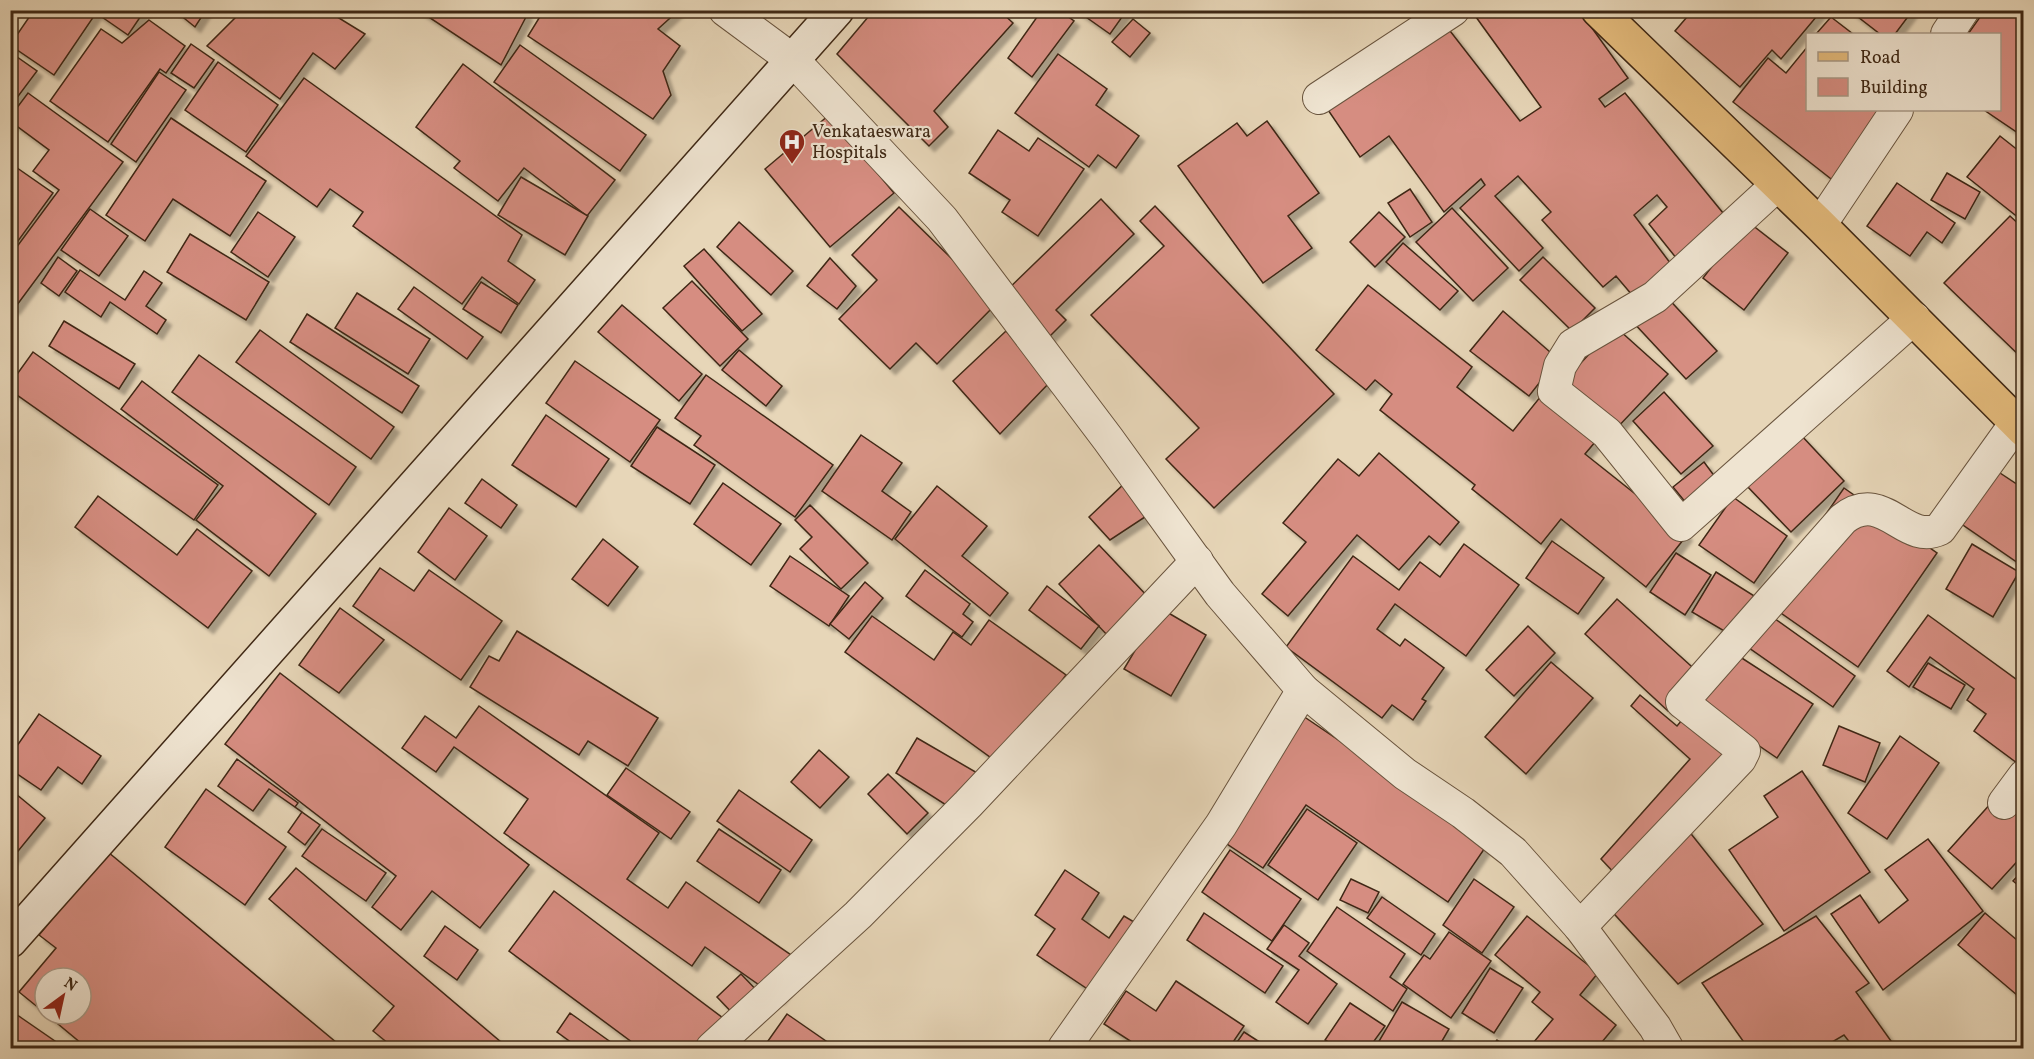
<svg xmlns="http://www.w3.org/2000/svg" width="2034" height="1059" font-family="Vollkorn,serif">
<defs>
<filter id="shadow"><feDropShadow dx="5.5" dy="5.5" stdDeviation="1.5" flood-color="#0004"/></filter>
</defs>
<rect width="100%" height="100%" fill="#e7d6b8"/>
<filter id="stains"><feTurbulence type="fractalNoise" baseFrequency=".00333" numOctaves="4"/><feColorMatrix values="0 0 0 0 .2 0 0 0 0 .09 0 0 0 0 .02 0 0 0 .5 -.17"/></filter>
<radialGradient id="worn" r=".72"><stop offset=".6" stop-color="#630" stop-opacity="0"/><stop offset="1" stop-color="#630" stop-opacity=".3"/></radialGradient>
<g fill="#d68d81" stroke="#3f2815" stroke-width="1.5" filter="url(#shadow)">
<path d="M34 10H145L128 35 96 13 54 75 10 45Z"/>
<path d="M174 10H206L195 27Z"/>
<path d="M243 10H326L365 34 335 69 313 53 280 99 207 46Z"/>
<path d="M418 10H521L527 15 501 65Z"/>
<path d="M544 10H679L658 29 680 46 663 71 671 95 653 119 528 36Z"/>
<path d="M874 10H999L1013 23 934 111 948 127 929 146 837 54Z"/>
<path d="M1042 10H1059L1074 21 1032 77 1008 58Z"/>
<path d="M1076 10H1127L1110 34Z"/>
<path d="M1484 10H1579L1628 78 1599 99 1605 107 1625 93 1732 224 1681 264 1649 224 1667 207 1657 195 1634 215 1677 272 1638 302 1616 276 1603 287 1542 220 1551 212 1518 176 1495 196 1543 248 1519 271 1460 208 1485 185 1481 179 1444 212 1389 136 1360 157 1326 107 1447 27 1520 121 1541 107 1476 17Z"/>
<path d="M1693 10H1822L1781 59 1772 50 1740 87 1675 31Z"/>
<path d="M1849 10H1913L1895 34H1880Z"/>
<path d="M1985 10H2024V137L1984 110H2000V34H1968Z"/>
<path d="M1831 17 1853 34H1816Z"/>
<path d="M1133 19 1150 33 1130 57 1112 42Z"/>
<path d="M149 20 185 46 166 73 160 69 108 142 50 101 101 29 122 43Z"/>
<path d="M191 44 214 60 194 88 171 73Z"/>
<path d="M520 45 646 135 620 171 494 82Z"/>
<path d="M1808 46V110H1893L1835 182 1733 102 1768 58 1786 73Z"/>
<path d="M10 52 37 71 10 107Z"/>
<path d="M1058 54 1107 89 1096 105 1139 136 1116 168 1098 155 1089 167 1015 113Z"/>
<path d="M218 62 278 105 246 152 185 110Z"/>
<path d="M463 64 615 180 587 216 524 168 498 201 454 168 460 161 416 127Z"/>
<path d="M159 72 186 90 136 162 111 144Z"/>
<path d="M304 78 522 235 508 261 535 280 519 304 482 277 462 304 353 226 363 212 330 189 317 207 246 156Z"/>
<path d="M28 93 123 162 14 309 10 307V256L59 190 33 171 49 150 10 121V117Z"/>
<path d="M829 115 894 193 830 247 765 169Z"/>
<path d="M171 118 266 181 230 236 173 199 145 241 106 215Z"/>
<path d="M1267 121 1319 193 1288 216 1312 248 1263 283 1178 166 1237 123 1247 136Z"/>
<path d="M998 130 1029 151 1038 138 1084 169 1038 236 1002 212 1010 200 969 173Z"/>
<path d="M2000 136 2024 155V222L1967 177Z"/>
<path d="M10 163 53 193 10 252Z"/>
<path d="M1947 173 1980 192 1965 219 1931 200Z"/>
<path d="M521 177 588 216 565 255 498 215Z"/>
<path d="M1897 183 1955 223 1942 243 1927 232 1910 256 1867 226Z"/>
<path d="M1410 189 1432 222 1410 237 1388 203Z"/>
<path d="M1101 199 1134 234 1056 310 1066 320 1046 340 1002 295Z"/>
<path d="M1155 206 1334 394 1214 508 1166 459 1199 428 1091 315 1164 246 1140 221Z"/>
<path d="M899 207 997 303 937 364 916 343 890 369 839 319 877 280 852 255Z"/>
<path d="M1452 208 1508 268 1473 301 1416 242Z"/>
<path d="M90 209 128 236 99 276 61 250Z"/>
<path d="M258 212 295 237 268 277 231 252Z"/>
<path d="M1379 212 1405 237 1375 267 1350 242Z"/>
<path d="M2010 216 2024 229V360L1944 283Z"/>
<path d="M1747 221 1788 253 1744 310 1703 278Z"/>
<path d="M739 222 793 271 771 295 717 247Z"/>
<path d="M190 234 269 282 246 320 167 272Z"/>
<path d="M1403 243 1458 291 1440 310 1386 262Z"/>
<path d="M704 249 762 314 742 331 684 266Z"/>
<path d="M58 257 77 271 59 296 41 283Z"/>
<path d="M1543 257 1595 308 1572 331 1520 280Z"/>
<path d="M830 258 856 286 837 309 807 286Z"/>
<path d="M80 270 125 300 144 271 162 283 146 306 166 320 157 334 110 302 101 317 65 292Z"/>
<path d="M692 281 748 339 720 366 663 308Z"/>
<path d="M481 282 518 305 501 333 463 309Z"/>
<path d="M1368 285 1472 367 1457 387 1513 431 1545 391 1601 435 1585 454 1687 535 1646 587 1561 519 1541 544 1472 489 1475 485 1380 410 1392 394 1375 380 1366 390 1316 350Z"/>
<path d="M414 287 483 337 467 359 398 309Z"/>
<path d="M357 293 430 339 408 374 335 328Z"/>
<path d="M1663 293 1717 351 1686 379 1632 321Z"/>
<path d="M622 305 702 374 679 401 598 332Z"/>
<path d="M1503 311 1558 359 1529 396 1470 351Z"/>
<path d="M307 314 419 386 402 413 290 342Z"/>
<path d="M64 321 135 364 119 389 49 346Z"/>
<path d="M260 330 394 427 371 459 236 362Z"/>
<path d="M1619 330 1668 374 1614 431 1562 383 1594 349Z"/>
<path d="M1006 331 1051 381 1000 434 953 381Z"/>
<path d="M739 350 782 386 766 406 722 370Z"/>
<path d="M33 352 218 485 194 520 10 390V384Z"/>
<path d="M199 355 356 467 329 505 172 392Z"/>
<path d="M575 361 660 420 630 462 546 403Z"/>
<path d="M706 375 833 465 795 517 694 445 701 436 675 418Z"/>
<path d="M142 381 316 514 269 576 196 520 223 486 121 409Z"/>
<path d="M1664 392 1713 446 1681 474 1633 421Z"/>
<path d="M546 415 609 459 576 507 512 465Z"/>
<path d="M657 427 715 465 690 504 631 466Z"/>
<path d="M1800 434 1844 481 1791 532 1746 485Z"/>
<path d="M861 435 902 463 882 491 911 512 892 540 822 491Z"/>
<path d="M1379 453 1459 522 1440 545 1429 536 1399 570 1357 535 1288 616 1262 594 1306 542 1283 523 1338 459 1359 476Z"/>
<path d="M1704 462 1721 485 1691 509 1673 487Z"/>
<path d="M1997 471 2024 489V567L1960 523Z"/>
<path d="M482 479 517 505 501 528 465 503Z"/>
<path d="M723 483 781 524 751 565 694 524Z"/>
<path d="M1125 483 1148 515 1110 540 1089 517Z"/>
<path d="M937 486 987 526 962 556 1008 593 990 616 895 539Z"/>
<path d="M1844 488 1937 553 1858 667 1765 602Z"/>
<path d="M98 496 177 555 197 529 252 571 208 628 75 527Z"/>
<path d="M1733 497 1787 536 1754 583 1699 545Z"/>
<path d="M810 505 868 563 841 589 800 549 812 537 795 520Z"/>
<path d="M449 508 487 536 455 580 418 552Z"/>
<path d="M603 539 638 567 608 606 572 579Z"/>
<path d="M1552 541 1604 578 1578 614 1526 578Z"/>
<path d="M1464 544 1519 585 1466 656 1395 604 1377 629 1400 646 1405 639 1444 668 1422 699 1426 701 1413 720 1392 705 1382 718 1286 647 1353 556 1399 590 1420 562 1440 577Z"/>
<path d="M1972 544 2019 572 1993 617 1946 589Z"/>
<path d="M1099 545 1149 598 1108 636 1059 584Z"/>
<path d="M1676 553 1711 575 1685 615 1650 592Z"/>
<path d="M790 556 849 596 829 626 770 586Z"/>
<path d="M380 568 414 591 429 570 502 621 461 680 353 606Z"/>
<path d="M925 570 970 604 963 614 973 622 962 637 906 596Z"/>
<path d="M1716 572 1759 599 1736 638 1692 612Z"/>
<path d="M865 582 883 598 849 639 830 624Z"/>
<path d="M1047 586 1099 626 1081 649 1029 610Z"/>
<path d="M1617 599 1701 675 1668 711 1585 634Z"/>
<path d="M340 608 384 640 339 693 299 665Z"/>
<path d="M1160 608 1206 635 1171 696 1124 669Z"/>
<path d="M1764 611 1855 676 1833 707 1742 643Z"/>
<path d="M1928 615 2024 685V754L2017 763 1974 731 1986 714 1967 700 1974 689 1930 657 1909 687 1887 671Z"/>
<path d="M872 616 934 660 953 632 971 645 989 620 1066 675 1001 765 845 652Z"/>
<path d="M1528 626 1555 653 1514 696 1486 670Z"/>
<path d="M517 631 658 718 628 766 588 741 579 755 470 687 489 656 499 661Z"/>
<path d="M1734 653 1813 704 1777 758 1698 704Z"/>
<path d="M1551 662 1593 698 1526 774 1485 737Z"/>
<path d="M1928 663 1965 685 1951 709 1913 687Z"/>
<path d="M280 673 529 865 480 928 432 891 401 930 372 907 396 876 225 744Z"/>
<path d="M1640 695 1677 726 1687 714 1733 753 1620 879 1601 859 1690 759 1631 706Z"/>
<path d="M479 706 659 833 627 879 668 908 686 882 804 964 779 999 705 947 692 966 504 833 528 799 454 747 436 772 402 748 425 716 456 738Z"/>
<path d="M39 714 101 756 82 784 58 767 41 790 10 769V756Z"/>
<path d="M1303 716 1489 842 1448 902 1306 805 1263 868 1221 840Z"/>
<path d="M1839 726 1880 743 1865 782 1823 765Z"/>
<path d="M1900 736 1939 763 1887 839 1848 813Z"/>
<path d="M917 738 979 774 957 812 896 773Z"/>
<path d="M819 750 849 777 820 808 791 782Z"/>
<path d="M237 759 298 803 295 807 320 825 305 845 288 832 302 812 269 789 253 811 218 786Z"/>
<path d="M626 768 690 812 671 839 607 795Z"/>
<path d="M1802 771 1870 872 1784 931 1729 850 1778 817 1764 796Z"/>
<path d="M888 774 928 813 907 834 868 794Z"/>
<path d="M10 789 45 818 10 861Z"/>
<path d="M206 789 286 847 245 905 165 847Z"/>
<path d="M739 790 812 840 790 872 717 821Z"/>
<path d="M2001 792 2024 811V854L1992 889 1948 851Z"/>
<path d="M1307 809 1357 843 1318 900 1268 865Z"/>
<path d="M1684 825 1763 924 1678 984 1606 905Z"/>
<path d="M322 829 386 873 366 901 302 856Z"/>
<path d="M719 829 781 870 759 903 697 861Z"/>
<path d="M1928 839 1983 911 1883 990 1831 914 1860 895 1879 923 1908 900 1885 870Z"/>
<path d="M1230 850 1301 899 1272 941 1202 892Z"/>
<path d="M108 852 343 1048H87L46 1014H81V978H45V1013L19 992 56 948 39 935Z"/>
<path d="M296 868 508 1048H394L373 1031 394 1006 269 899Z"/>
<path d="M2024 869V890L2013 881Z"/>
<path d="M1065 870 1099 893 1082 919 1109 938 1124 916 1144 928 1092 992 1037 955 1055 929 1035 915Z"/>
<path d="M1351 879 1379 892 1368 913 1340 900Z"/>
<path d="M1474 879 1514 907 1482 953 1443 925Z"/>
<path d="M554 891 735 1027 709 1048H640L509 951Z"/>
<path d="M1382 897 1435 934 1421 955 1367 918Z"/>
<path d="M1337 907 1405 954 1390 977 1407 989 1393 1011 1307 951Z"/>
<path d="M1204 913 1283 966 1265 993 1187 940Z"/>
<path d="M1985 913 2024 946V1001L1958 945Z"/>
<path d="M1527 916 1598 973 1580 995 1616 1025 1597 1048H1540L1533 1043 1553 1019 1532 1002 1540 992 1495 955Z"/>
<path d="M1816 916 1869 983 1856 992 1896 1048H1854L1844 1035 1822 1048H1748L1702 983Z"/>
<path d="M1284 925 1309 943 1299 956 1337 984 1308 1024 1276 1002 1299 970 1267 949Z"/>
<path d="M445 926 478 950 457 980 424 956Z"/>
<path d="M1449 932 1491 961 1451 1018 1403 984 1424 955 1430 959Z"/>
<path d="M1490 968 1523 988 1494 1033 1462 1013Z"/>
<path d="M741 974 764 998 741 1022 717 997Z"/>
<path d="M1176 981 1244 1026 1229 1048H1141L1104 1024 1126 991 1156 1011Z"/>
<path d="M1402 1002 1449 1029 1438 1048H1375Z"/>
<path d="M1350 1003 1385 1026 1369 1048H1338L1325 1040Z"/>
<path d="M10 1010 65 1048H10Z"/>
<path d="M570 1013 619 1048H579L557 1032Z"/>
<path d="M787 1014 836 1048H763Z"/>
<path d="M1244 1032 1269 1048H1233Z"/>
<path d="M1497 1040 1509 1048H1491Z"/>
</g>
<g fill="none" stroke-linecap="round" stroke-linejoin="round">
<g stroke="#69543e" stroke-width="34">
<g id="street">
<path d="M725 10 794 61 942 219 1108 439 1220 594 1303 690 1405 774 1463 813 1513 852 1580 927 1655 1027 1667 1048"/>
<path d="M1947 34 1963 10"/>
<path d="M1319 98 1453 10"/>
<path d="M1777 185 1655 297 1573 345 1560 366 1554 391 1607 433 1681 525 1914 318"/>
<path d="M1820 225 1897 110"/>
<path d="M2004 803 2024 776"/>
<path d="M1580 927 1740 759 1744 751 1682 702 1843 519C1884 487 1904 546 1940 529L2016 423"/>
<path d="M712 1048 858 915 968 804 1197 561"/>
<path d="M1064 1048 1221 825 1303 690"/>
</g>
</g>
<g stroke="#3f2815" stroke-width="36">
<path id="secondary" d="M10 941 837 10"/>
</g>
<g stroke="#3f2815" stroke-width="36">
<path id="primary" d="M1598 10 1820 225 2024 430"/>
</g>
<use href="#street" stroke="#efe4d1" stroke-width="32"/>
<use href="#secondary" stroke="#efe4d1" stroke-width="33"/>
<use href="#primary" stroke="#e4bb7c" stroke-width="33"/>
</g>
<defs>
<g id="hospital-pin" transform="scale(1.35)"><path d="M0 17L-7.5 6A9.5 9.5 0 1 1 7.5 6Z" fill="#8f2418" stroke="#efe4d1"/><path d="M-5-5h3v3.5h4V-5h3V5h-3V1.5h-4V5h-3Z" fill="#fff"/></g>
</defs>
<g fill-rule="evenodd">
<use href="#hospital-pin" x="792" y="142"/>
</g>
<g text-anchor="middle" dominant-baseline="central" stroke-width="4.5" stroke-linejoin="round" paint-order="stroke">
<g font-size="18" fill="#3f2815" stroke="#efe4d1" text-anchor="start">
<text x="812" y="132">Venkataeswara<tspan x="812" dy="21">Hospitals</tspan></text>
</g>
</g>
<rect width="2034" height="1059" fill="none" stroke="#e7d6b8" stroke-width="36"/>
<rect x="12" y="12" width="2010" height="1035" fill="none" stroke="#3f2815" stroke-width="3"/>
<rect x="18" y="18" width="1998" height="1023" fill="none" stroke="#3f2815" stroke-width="1.5"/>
<rect x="1806" y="33" width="195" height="78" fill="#efe4d1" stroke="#a99986" stroke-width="1.5"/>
<rect x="1818" y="52" width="30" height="9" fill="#e4bb7c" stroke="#a99986" stroke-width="1.5"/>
<text x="1860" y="63" font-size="18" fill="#3f2815">Road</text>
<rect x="1818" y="78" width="30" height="18" fill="#d68d81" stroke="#a99986" stroke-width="1.5"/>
<text x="1860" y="93" font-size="18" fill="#3f2815">Building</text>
<g transform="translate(63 996) rotate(33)"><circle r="28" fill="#efe4d1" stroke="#a99986" stroke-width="1.5"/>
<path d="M0-4.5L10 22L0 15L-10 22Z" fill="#8f2418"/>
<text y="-9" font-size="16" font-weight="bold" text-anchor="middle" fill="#3f2815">N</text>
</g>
<rect width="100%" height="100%" filter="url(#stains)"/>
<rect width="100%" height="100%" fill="url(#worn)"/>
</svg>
